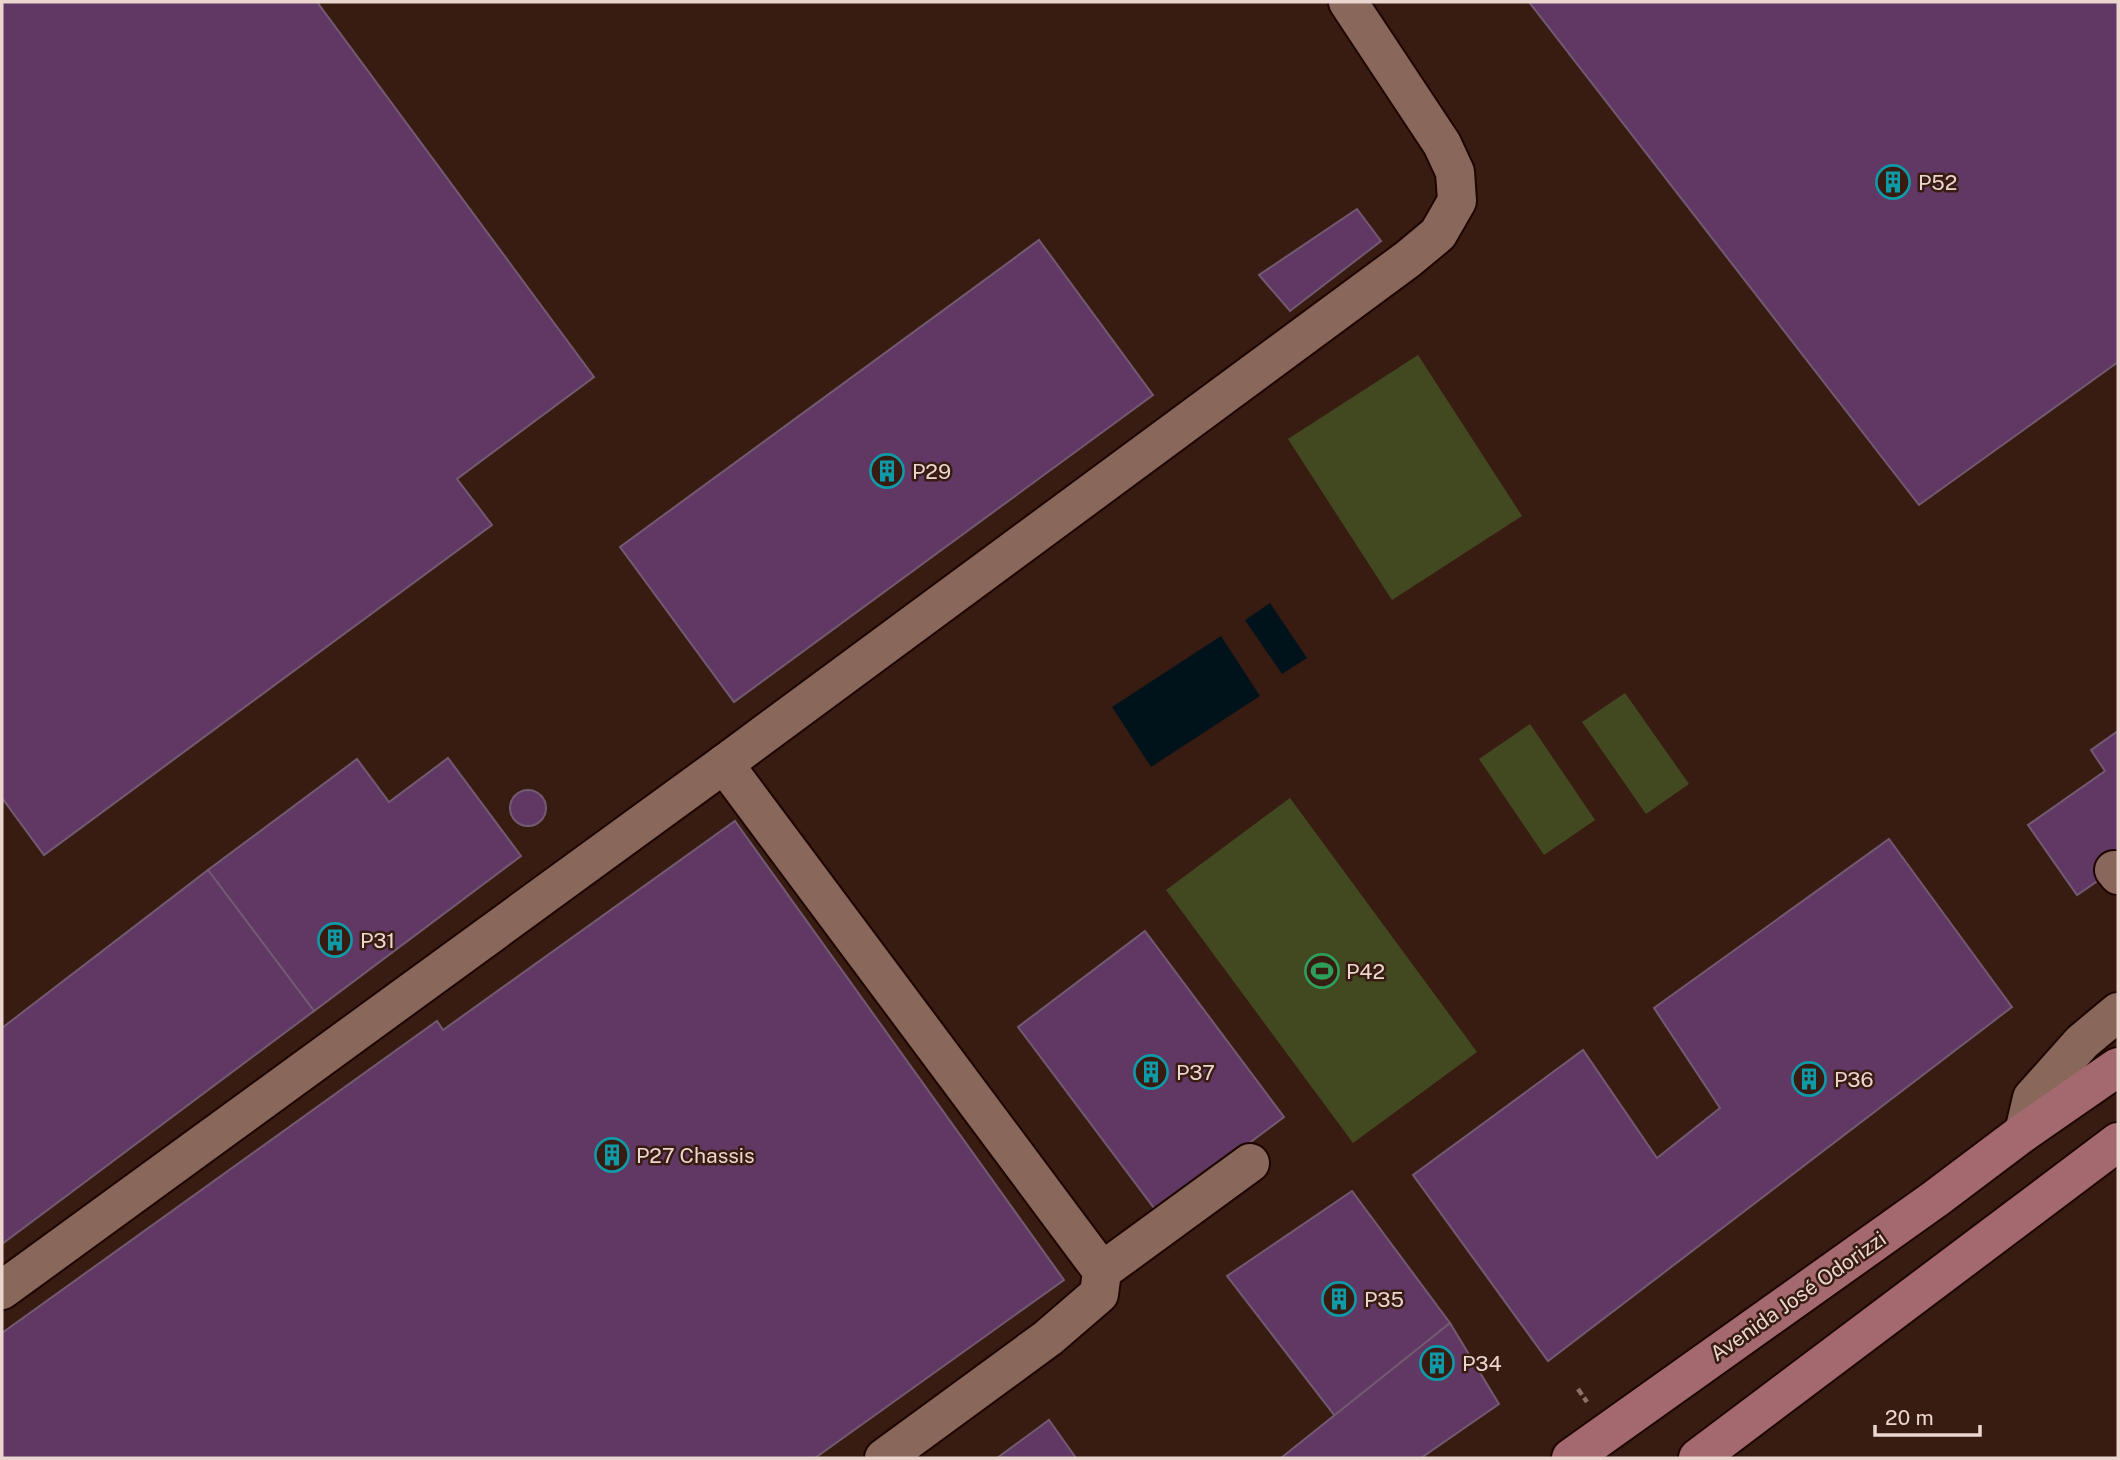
<svg xmlns="http://www.w3.org/2000/svg" width="2120" height="1460" font-family="'Public Sans',sans-serif">
<rect width="100%" height="100%" fill="#381c12"/>
<g fill="#424920">
<path d="M1418 355 1522 516 1392 600 1288 439Z"/>
<path d="M1625 693 1689 784 1646 814 1582 722Z"/>
<path d="M1530 724 1595 820 1544 855 1479 759Z"/>
<path d="M1290 798 1477 1052 1353 1143 1166 890Z"/>
</g>
<g fill="#00131a">
<path d="M1270 603 1307 658 1282 674 1245 620Z"/>
<path d="M1221 636 1260 696 1151 767 1112 707Z"/>
</g>
<g fill="#613863" stroke="#725a72" stroke-width="2">
<path d="M2 2H317L594 377 457 479 492 525 44 855 2 798Z"/>
<path d="M1529 2H2118V362L1919 505Z"/>
<path d="M1357 209 1381 241 1290 311 1259 275Z"/>
<path d="M1039 240 1153 395 734 702 620 547Z"/>
<path d="M2118 731V867L2077 895 2028 825 2105 771 2091 750Z"/>
<path d="M448 758 521 856 314 1011 208 870 357 759 389 802Z"/>
<circle cx="528" cy="808" r="18"/>
<path d="M735 821 1064 1280 815 1458H2V1333L437 1021 443 1030Z"/>
<path d="M1889 839 2012 1007 1548 1361 1413 1175 1583 1050 1657 1158 1720 1108 1654 1008Z"/>
<path d="M208 870 314 1011 2 1244V1028Z"/>
<path d="M1145 931 1284 1117 1157 1212 1018 1027Z"/>
<path d="M1352 1191 1450 1323 1335 1416 1227 1276Z"/>
<path d="M1450 1323 1499 1404 1421 1458H1281Z"/>
<path d="M1049 1420 1076 1458H997Z"/>
</g>
<g fill="none" stroke-linecap="round" stroke-linejoin="round">
<g stroke="#1e0600" stroke-width="42">
<g id="minor">
<path d="M724 764 1102 1271 1099 1294 1048 1338 884 1458"/>
<path d="M2114 870 2118 875"/>
<path d="M2024 1132 2032 1098 2082 1042 2118 1012"/>
<path d="M1102 1271 1250 1163"/>
<path d="M2 1290 724 764 1408 259 1438 234 1457 201 1455 172 1442 144 1348 2"/>
</g>
</g>
<g stroke="#1e0600" stroke-width="42">
<g id="major">
<path d="M1571 1458 1935 1199 2024 1132 2118 1067"/>
<path d="M1698 1458 2118 1142"/>
</g>
</g>
<path stroke="#8a7169" stroke-width="4.5" stroke-dasharray="7 3.5" stroke-linecap="butt" d="M1578 1389 1587 1402"/>
<use href="#minor" stroke="#89675b" stroke-width="38"/>
<use href="#major" stroke="#a3696e" stroke-width="38"/>
</g>
<defs>
<g id="building-ring" transform="scale(1.75)"><circle r="9.5" fill="#381c12" stroke="#0f9aa8" stroke-width="1.5"/><path d="M-4-6H4V6H1V3H-1V6H-4ZM-2.5-4.3h1.7v1.8h-1.7ZM.8-4.3h1.7v1.8H.8ZM-2.5-1h1.7V.8h-1.7ZM.8-1h1.7V.8H.8Z" fill="#0f9aa8"/></g>
<g id="stadium-ring" transform="scale(1.75)"><circle r="9.5" fill="#381c12" stroke="#2e9e5b" stroke-width="1.5"/><path d="M0-5a6.5 5 0 1 0 0 10a6.5 5 0 1 0 0-10ZM-3.5-1.8h7v3.6h-7Z" fill="#2e9e5b"/></g>
</defs>
<g fill-rule="evenodd">
<use href="#building-ring" x="1893" y="182"/>
<use href="#building-ring" x="887" y="471"/>
<use href="#building-ring" x="335" y="940"/>
<use href="#stadium-ring" x="1322" y="971"/>
<use href="#building-ring" x="1151" y="1072"/>
<use href="#building-ring" x="1809" y="1079"/>
<use href="#building-ring" x="612" y="1155"/>
<use href="#building-ring" x="1339" y="1299"/>
<use href="#building-ring" x="1437" y="1363"/>
</g>
<g text-anchor="middle" dominant-baseline="central" stroke-width="5" stroke-linejoin="round" paint-order="stroke">
<g font-size="21" fill="#ead6cf" stroke="#381c12" text-anchor="start">
<text x="1918" y="182">P52</text>
<text x="912" y="471">P29</text>
<text x="360" y="940">P31</text>
<text x="1346" y="971">P42</text>
<text x="1176" y="1072">P37</text>
<text x="1834" y="1079">P36</text>
<text x="636" y="1155">P27 Chassis</text>
<text x="1364" y="1299">P35</text>
<text x="1462" y="1363">P34</text>
</g>
<g font-size="21" fill="#ead6cf" stroke="#381c12">
<text transform="translate(1798 1296) rotate(-35)">Avenida José Odorizzi</text>
</g>
</g>
<rect width="2120" height="1460" fill="none" stroke="#ead6cf" stroke-width="7"/>
<path d="M1875 1425v10h105v-10" fill="none" stroke="#ead6cf" stroke-width="3.5"/>
<text x="1885" y="1425" font-size="21" fill="#ead6cf" stroke="#381c12" stroke-width="5" paint-order="stroke">20 m</text>
</svg>
